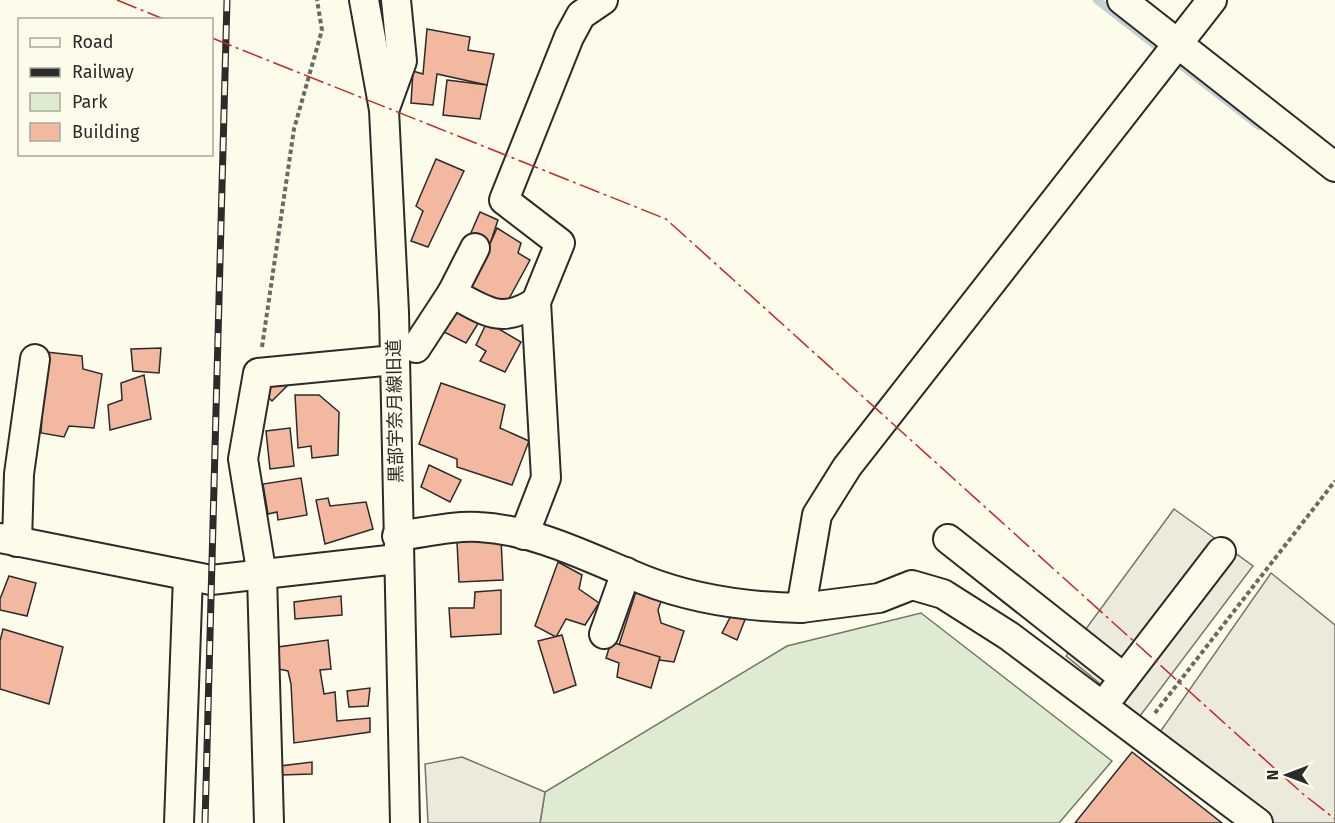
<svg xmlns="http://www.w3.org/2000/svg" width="1335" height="823" font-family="'Fira Sans','Noto Sans JP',sans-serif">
<rect width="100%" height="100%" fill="#fdfbea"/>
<path fill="#deebd1" stroke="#74746e" stroke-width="1.5" d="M921 613 1112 761 1059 823H540L545 792 787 646Z"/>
<g fill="#eceadb" stroke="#74746e" stroke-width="1.5">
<path d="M1174 509 1253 566 1140 716 1066 656Z"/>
<path d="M1271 573 1335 625V823H1238L1146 752Z"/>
<path d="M462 757 545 792 540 823H428L425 764Z"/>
</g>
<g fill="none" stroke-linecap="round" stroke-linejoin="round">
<path stroke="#c7d0d0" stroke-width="8" d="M1097 0 1259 126"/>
</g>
<g fill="#f2b8a0" stroke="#2b2b2b" stroke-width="1.5">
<path d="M427 29 470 37 468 50 494 54 487 85 437 74 433 105 411 103 413 71 423 74Z"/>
<path d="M447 80 487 85 480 119 443 115Z"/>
<path d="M436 159 464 171 428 247 411 241 423 211 416 206Z"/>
<path d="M480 212 498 220 489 247 470 235Z"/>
<path d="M497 228 521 243 518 253 530 260 505 306 470 289Z"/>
<path d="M456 311 479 322 466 343 444 332Z"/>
<path d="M487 322 521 342 505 372 480 361 486 351 476 345Z"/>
<path d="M161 348 159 373 133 371 131 349Z"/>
<path d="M46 352 82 356 83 369 102 374 94 428 69 426 64 437 41 433Z"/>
<path d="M144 375 151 419 110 430 108 405 122 400 121 383Z"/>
<path d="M281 376 289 384 272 401 264 393Z"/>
<path d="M441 383 505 405 500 428 529 441 512 485 457 467V459L419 444Z"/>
<path d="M295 395H319L339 412 338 455 312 458 311 446 298 448Z"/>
<path d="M290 428 294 466 270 469 266 431Z"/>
<path d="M429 465 461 480 450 502 421 487Z"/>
<path d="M301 478 307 515 278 520 277 512 268 514 263 484Z"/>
<path d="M328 498 330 506 366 502 373 529 325 544 316 500Z"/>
<path d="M501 539 503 580 459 582 457 542Z"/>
<path d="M558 562 582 575 579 589 599 603 585 625 566 619 556 637 535 626Z"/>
<path d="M9 576 36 583 27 616 0 610V599Z"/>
<path d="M638 585 663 596 658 610 661 623 684 631 674 662 659 660 619 645Z"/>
<path d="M501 590V634L451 637 449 608H474L475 592Z"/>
<path d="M341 596 342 615 295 619 294 602Z"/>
<path d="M733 612 746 617 737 640 722 633Z"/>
<path d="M3 629 63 647 49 704 0 689V641Z"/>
<path d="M562 635 576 685 554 693 538 641Z"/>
<path d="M328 640 331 669 320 670 324 694 335 692 337 721 370 718V732L294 743 291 684 288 671 278 669V647Z"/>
<path d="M611 642 660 657 651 688 617 677 619 663 606 658Z"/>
<path d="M370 688 368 706 349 707 347 691Z"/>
<path d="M1132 752 1222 823H1075Z"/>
<path d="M312 762V774L281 775 280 766Z"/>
</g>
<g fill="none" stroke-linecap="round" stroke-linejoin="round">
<g stroke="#2b2b2b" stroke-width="32">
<g id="minor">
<path d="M364 0 384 110 394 312 405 823"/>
<path d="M1122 0 1335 167"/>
<path d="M385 108 402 61 396 0"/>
<path d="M452 293 475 248"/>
<path d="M416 348 452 293C486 311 501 325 536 302"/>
<path d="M524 535 546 478 536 302 560 243 504 200 569 37 581 15 603 0"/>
<path d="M397 536C423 533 453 525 479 527 537 530 591 559 644 580 695 600 748 607 801 608L817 515 847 467 1212 0"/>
<path d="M0 538 211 580 397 559"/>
<path d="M948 539 1124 678"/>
<path d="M17 542 19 474 35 359"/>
<path d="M801 608 879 598 912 585 943 594 1009 636 1258 823"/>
<path d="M604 634 626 572"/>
<path d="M1112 694 1221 552"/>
<path d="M179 823 188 576"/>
<path d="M269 823 262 576 243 459 258 373 394 360"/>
</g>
</g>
<g stroke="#6a6964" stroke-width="4" stroke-dasharray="4.5 3" stroke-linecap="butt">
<path d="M262 347 294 129 322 30 317 0"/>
<path d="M1155 713 1335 481"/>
</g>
<use href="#minor" stroke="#fdfbea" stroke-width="28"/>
<g stroke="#2b2b2b" stroke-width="7">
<path id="rail" d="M205 823 227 0"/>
</g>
<use href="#rail" stroke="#fdfbea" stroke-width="4.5" stroke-dasharray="14" stroke-linecap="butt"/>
<g stroke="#c62828" stroke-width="1.5" stroke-dasharray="21 4.5 3 4.5" stroke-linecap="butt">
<path d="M117 0 166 20"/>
<path d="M212 38 666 219 1303 794 1335 819"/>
</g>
</g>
<g text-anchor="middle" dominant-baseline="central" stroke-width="4.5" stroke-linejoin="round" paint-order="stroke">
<g font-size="18" fill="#2b2b2b" stroke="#fdfbea">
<text transform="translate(395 411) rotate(-91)">黒部宇奈月線旧道</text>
</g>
</g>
<rect x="18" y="18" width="195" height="138" fill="#fdfbea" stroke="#a9a89e" stroke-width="1.5"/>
<rect x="30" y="38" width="30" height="9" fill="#fdfbea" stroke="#a9a89e" stroke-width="1.5"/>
<text x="72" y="48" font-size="18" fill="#2b2b2b">Road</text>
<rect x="30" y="68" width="30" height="9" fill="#2b2b2b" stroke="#a9a89e" stroke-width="1.5"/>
<text x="72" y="78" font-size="18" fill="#2b2b2b">Railway</text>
<rect x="30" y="93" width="30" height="18" fill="#deebd1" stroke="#a9a89e" stroke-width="1.5"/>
<text x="72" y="108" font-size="18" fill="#2b2b2b">Park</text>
<rect x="30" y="123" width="30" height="18" fill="#f2b8a0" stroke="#a9a89e" stroke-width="1.5"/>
<text x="72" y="138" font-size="18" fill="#2b2b2b">Building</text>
<g transform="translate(1287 775) rotate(270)" stroke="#fdfbea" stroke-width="4.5" paint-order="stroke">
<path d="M0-4.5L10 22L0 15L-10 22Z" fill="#2b2b2b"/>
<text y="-9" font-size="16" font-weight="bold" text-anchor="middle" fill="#2b2b2b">N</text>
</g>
</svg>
